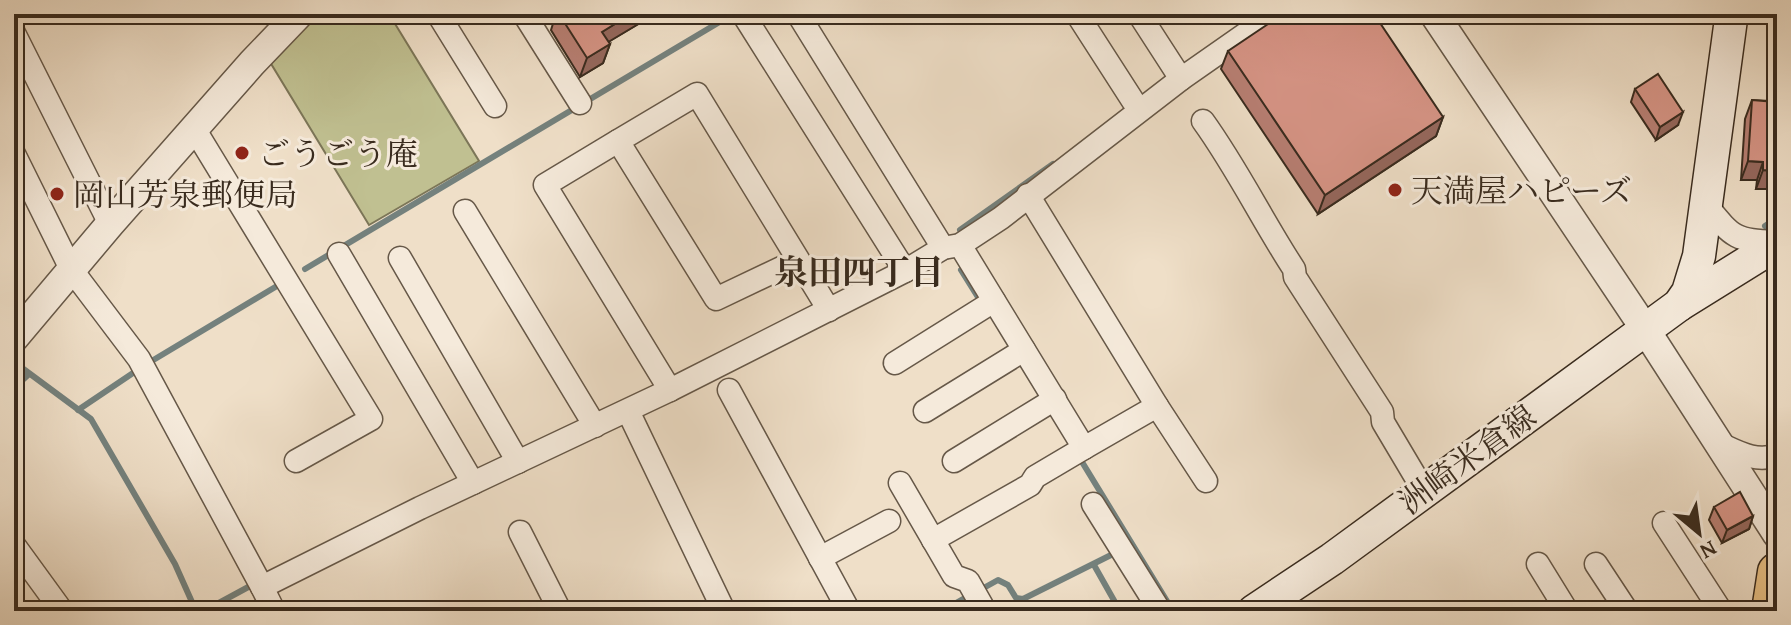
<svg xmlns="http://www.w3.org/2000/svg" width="1791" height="625" font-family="'Gentium Book Plus','Noto Serif JP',serif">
<rect width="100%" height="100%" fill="#efdfc8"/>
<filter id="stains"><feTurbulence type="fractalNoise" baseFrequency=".0025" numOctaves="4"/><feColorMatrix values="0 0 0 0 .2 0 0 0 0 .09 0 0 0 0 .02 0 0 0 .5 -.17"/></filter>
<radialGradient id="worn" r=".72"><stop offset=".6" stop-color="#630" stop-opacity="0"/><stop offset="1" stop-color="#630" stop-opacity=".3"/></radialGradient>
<path fill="#c0c091" stroke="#7c7658" stroke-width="2" d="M314 14H389L479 161 369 225 270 62Z"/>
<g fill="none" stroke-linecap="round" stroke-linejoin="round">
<g stroke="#74817d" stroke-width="6">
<path d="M1765 226 1777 218"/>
<path d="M960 230 1053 164"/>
<path d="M305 269 733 14"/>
<path d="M961 270 981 302"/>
<path d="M14 362 91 419 175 564 196 611"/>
<path d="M150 362 282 283"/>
<path d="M14 388 29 374"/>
<path d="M78 410 136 371"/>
<path d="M1079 457 1173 611"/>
<path d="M1094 565 1120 611"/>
<path d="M980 590 998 580 1008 585 1016 598 1023 599 1111 555"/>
<path d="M204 611 252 585"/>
<path d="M942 611 970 595"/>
</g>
<g stroke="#665848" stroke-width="25">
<g id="minor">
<path d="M438 14 495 106"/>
<path d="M524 14 580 103"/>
<path d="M743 14 905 271"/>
<path d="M798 14 943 248"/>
<path d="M1077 14 1133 101"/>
<path d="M1139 14 1181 79"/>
<path d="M14 33 110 224"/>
<path d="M1203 121C1237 168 1262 220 1294 269L1295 277 1382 412 1383 422 1424 491"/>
<path d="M195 130 371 419 296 461"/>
<path d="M618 141 545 185 670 390"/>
<path d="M14 154 71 269 139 359 262 587"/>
<path d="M1707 206C1734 239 1735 240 1777 242"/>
<path d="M465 211 595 426"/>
<path d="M960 245 1084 448 1157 406 1028 195"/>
<path d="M339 254 473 483"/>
<path d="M400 258 518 462"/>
<path d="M798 260 716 299 618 141 697 94 829 310"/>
<path d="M895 363 994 301"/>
<path d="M729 390 849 611"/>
<path d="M1157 406 1206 481"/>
<path d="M628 411 724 611"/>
<path d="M925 411 1024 350"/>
<path d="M1718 443C1738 452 1756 463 1777 455"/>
<path d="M954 461 1055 399"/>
<path d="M900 483 954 576 968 581 985 611"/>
<path d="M1093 504 1160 611"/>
<path d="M1664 523 1721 611"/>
<path d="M520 532 560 611"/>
<path d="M933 540 1030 485 1035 477 1084 448"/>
<path d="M14 545 62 611"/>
<path d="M820 558 889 521"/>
<path d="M1538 564 1567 611"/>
<path d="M1596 564 1627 611"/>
<path d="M274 611 262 587 420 508 670 390 905 271 943 248 960 245 1001 218 1181 79 1274 14"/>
</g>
</g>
<g stroke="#665848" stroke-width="31">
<g id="tertiary">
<path d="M1434 14 1645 329 1777 534"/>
<path d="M14 338 110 224 252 63 299 14"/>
</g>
</g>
<g stroke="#392b1e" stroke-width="35">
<g id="secondary">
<path d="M1679 305 1777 244"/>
<path d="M1254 611 1332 559 1679 305 1688 292 1699 256 1731 19 1734 14"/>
</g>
</g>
<g stroke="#392b1e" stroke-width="41">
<path id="trunk" d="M1771 611 1777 572"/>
</g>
<use href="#minor" stroke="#f5eadb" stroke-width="22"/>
<use href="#tertiary" stroke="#f5eadb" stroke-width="28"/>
<use href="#secondary" stroke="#f5eadb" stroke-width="32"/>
<use href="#trunk" stroke="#e8c084" stroke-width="38"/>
</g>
<g fill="#b77e72" stroke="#392b1e" stroke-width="2">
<path d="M556 14H655L608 42 610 44 603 63 580 77 551 30Z"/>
<path d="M1228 51 1443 117 1436 136 1318 214 1221 69Z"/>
<path d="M1777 71 1773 189H1756L1757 180H1741L1745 119 1752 100 1770 101V90Z"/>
<path d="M1635 89 1678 125 1656 140 1631 102Z"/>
<path d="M1714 507 1753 516 1749 529 1722 543 1709 520Z"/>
</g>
<g fill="#95675c" stroke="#392b1e" stroke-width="2">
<path d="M631 14H655L595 50 602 32Z"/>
<path d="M610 44 603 63 580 77 587 58Z"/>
<path d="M1683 112 1678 125 1656 140 1660 127Z"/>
<path d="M1443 117 1436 136 1318 214 1325 195Z"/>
<path d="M1748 161 1763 162 1757 180H1741Z"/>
<path d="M1763 170 1777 171V179L1773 189H1756Z"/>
<path d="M1753 516 1749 529 1722 543 1727 530Z"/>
</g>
<g fill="#d59384" stroke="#392b1e" stroke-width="2">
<path d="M559 14H631L602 32 610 44 587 58Z"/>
<path d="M1283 14H1374L1443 117 1325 195 1228 51Z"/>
<path d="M1777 71V171L1763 170V162L1748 161 1752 100 1775 102Z"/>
<path d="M1658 74 1683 112 1660 127 1635 89Z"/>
<path d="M1740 492 1753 516 1727 530 1714 507Z"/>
</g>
<g fill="#8f2418" stroke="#f5eadb" stroke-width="3">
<circle cx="242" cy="153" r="8"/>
<circle cx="1395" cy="190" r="8"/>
<circle cx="57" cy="194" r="8"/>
</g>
<g text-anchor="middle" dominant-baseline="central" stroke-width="6" stroke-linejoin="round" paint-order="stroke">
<g font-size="32" fill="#392b1e" stroke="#f5eadb" text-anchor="start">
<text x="258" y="153">ごうごう庵</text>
<text x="1411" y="190">天満屋ハピーズ</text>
<text x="73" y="194">岡山芳泉郵便局</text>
</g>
<g font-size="32" fill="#392b1e" stroke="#f5eadb">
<text transform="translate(1467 459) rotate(-36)">洲崎米倉線</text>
</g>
<g font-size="34" font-weight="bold" fill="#392b1e" stroke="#f5eadb">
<text x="859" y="271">泉田四丁目</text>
</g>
</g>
<rect width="1791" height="625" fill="none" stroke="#efdfc8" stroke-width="48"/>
<rect x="16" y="16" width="1759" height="593" fill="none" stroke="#392b1e" stroke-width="4"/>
<rect x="24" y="24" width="1743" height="577" fill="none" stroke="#392b1e" stroke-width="2"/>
<g transform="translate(1699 533) rotate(151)" stroke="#f5eadb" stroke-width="6" paint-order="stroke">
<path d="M0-6L14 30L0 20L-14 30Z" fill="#392b1e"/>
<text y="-12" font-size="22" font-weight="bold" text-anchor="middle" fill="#392b1e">N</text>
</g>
<rect width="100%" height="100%" filter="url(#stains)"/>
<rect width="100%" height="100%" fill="url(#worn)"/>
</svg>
